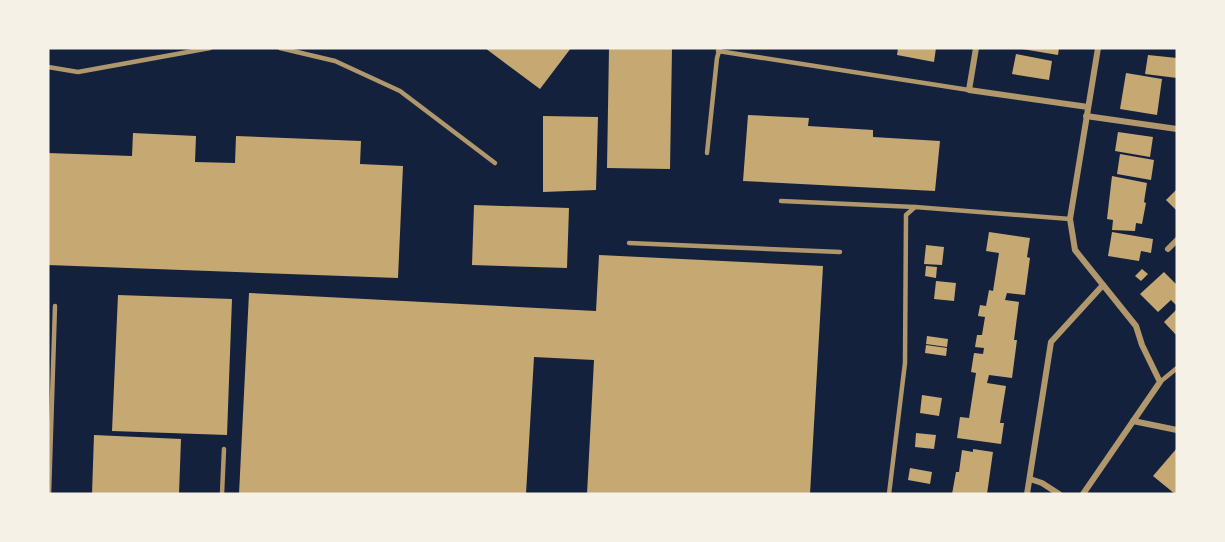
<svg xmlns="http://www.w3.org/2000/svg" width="1225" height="542" font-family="Commissioner,sans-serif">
<rect width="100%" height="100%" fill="#14213d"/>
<g fill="#c6a872">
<path d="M485 48H571L540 89Z"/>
<path d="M609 48H672L670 169 607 168Z"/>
<path d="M898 48H936L934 62 897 55Z"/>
<path d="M1023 48H1059L1058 55 1022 49Z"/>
<path d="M1016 54 1052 61 1049 80 1012 74Z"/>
<path d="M1148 55 1177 58V78L1145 74Z"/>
<path d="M1126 73 1162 79 1157 115 1120 109Z"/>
<path d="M748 115 809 118 808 126 873 130V137L940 141 935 191 743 181Z"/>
<path d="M543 116 598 117 596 190 543 192Z"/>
<path d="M1118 132 1153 137 1150 157 1115 151Z"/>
<path d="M133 133 196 136 195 162 235 163 236 136 361 141 360 164 403 166 398 278 48 265V153L132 156Z"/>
<path d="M1120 154 1154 160 1151 180 1117 174Z"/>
<path d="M1112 176 1147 183 1144 202 1146 203 1142 224 1136 223 1135 231 1112 230 1113 220 1107 219Z"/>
<path d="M1177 189V211L1166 200Z"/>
<path d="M474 205 569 208 567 268 472 265Z"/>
<path d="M989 232 1030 238 1027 257 1030 258 1025 295 1007 293 1005 300 1019 302 1014 340H1017L1012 378 989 375 987 383 1006 386 1000 423H1004L1001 444 957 438 960 417 969 418 976 373 971 372 974 353 983 354 984 348 975 347 977 335H982L985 317 978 316 980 305 986 306 989 290 993 291 999 253 986 251Z"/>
<path d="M1112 232 1153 239 1151 253 1141 251 1139 261 1108 256Z"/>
<path d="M926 245 944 247 942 265 924 264Z"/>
<path d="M599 255 823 266 810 494H587L594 360 534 357 526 494H239L249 293 596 311Z"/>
<path d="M926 266 937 267 936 278 925 276Z"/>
<path d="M1142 269 1148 274 1141 281 1135 276Z"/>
<path d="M1164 272 1177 285V306L1171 300 1158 312 1140 294Z"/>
<path d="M936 281 956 283 954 301 934 299Z"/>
<path d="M118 295 232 299 227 435 112 431Z"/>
<path d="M1177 309V336L1164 322Z"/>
<path d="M927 336 948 339 947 347 926 344Z"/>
<path d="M926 345 947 348 946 356 925 353Z"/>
<path d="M922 395 942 398 939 416 920 413Z"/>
<path d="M916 433 936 435 934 449 915 447Z"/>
<path d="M94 435 181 439 179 494H92Z"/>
<path d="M1177 448V494H1175L1153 476Z"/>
<path d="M973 449 993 452 987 494H952L956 472H959L962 450 973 452Z"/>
<path d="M910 468 932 472 930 484 908 480Z"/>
</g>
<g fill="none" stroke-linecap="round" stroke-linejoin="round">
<g stroke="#b1986c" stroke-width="4.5">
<path d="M280 48 335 61 400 91 495 163"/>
<path d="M718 51 969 90"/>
<path d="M48 67 78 72 210 48"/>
<path d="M707 153 717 58 720 48"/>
<path d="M781 201 915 207"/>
<path d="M629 243 840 252"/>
<path d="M1160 382 1177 368"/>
<path d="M49 494 55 306"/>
<path d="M222 494 224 449"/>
<path d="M889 494 905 363 906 215 915 207 1070 219"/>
</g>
<g stroke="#b1986c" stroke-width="6">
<path d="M976 48 969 90 1088 107"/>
<path d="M1086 116 1177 129"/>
<path d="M1168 249 1177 240"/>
<path d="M1133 421 1177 430"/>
<path d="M1030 479 1042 483 1059 494"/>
<path d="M1027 494 1051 342 1103 285"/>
<path d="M1083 494 1160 382 1142 345 1136 326 1075 250 1070 219 1098 48"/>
</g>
</g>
<rect width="1225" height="542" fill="none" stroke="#f6f1e7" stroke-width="99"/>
</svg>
